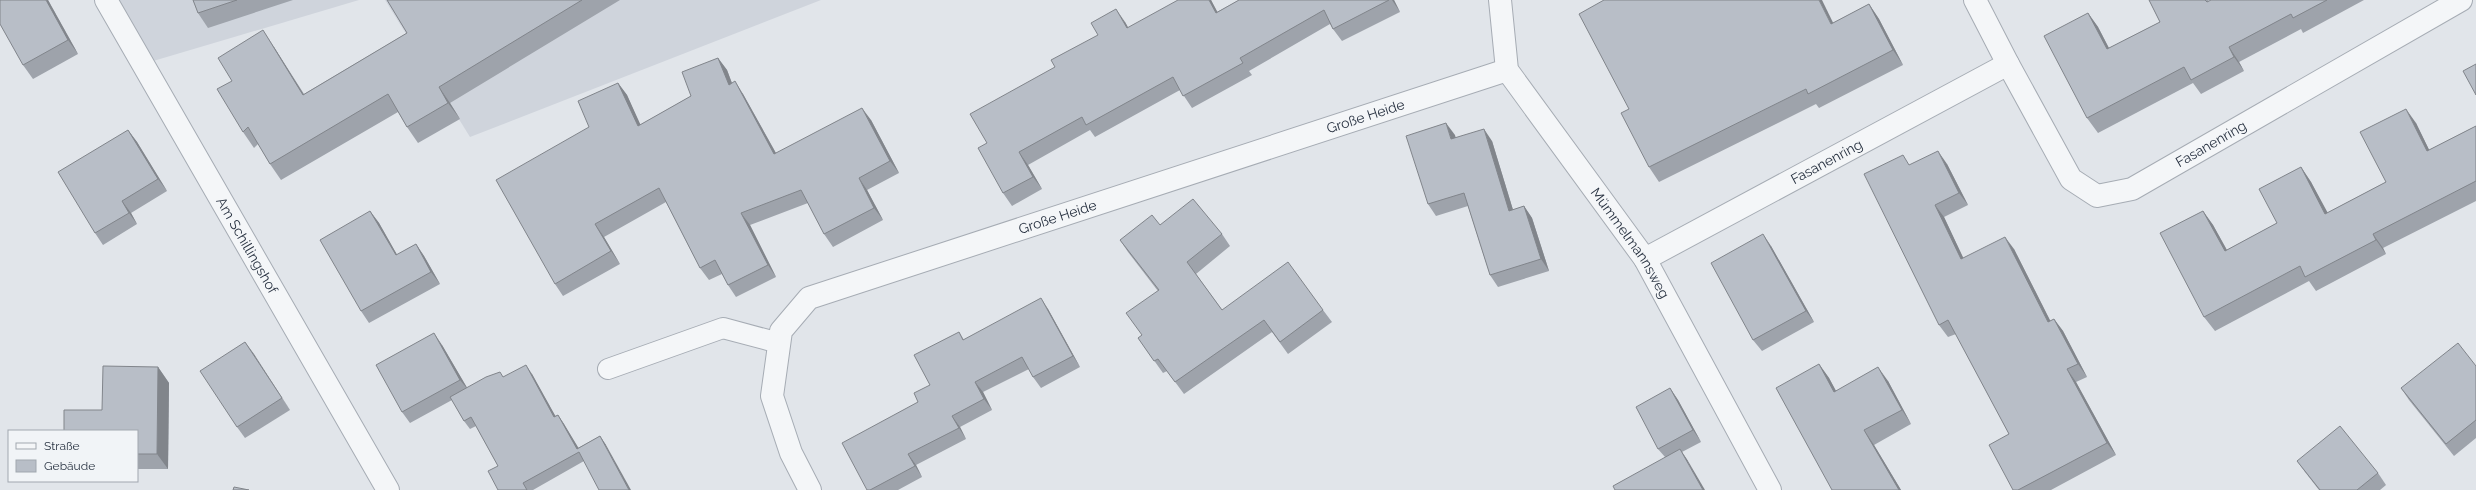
<svg xmlns="http://www.w3.org/2000/svg" width="2476" height="490" font-family="Raleway,sans-serif">
<rect width="100%" height="100%" fill="#e1e5ea"/>
<g fill="#cfd4dc">
<path d="M96 0H359L133 67Z"/>
<path d="M385 0H821L470 137Z"/>
</g>
<g fill="none" stroke-linecap="round" stroke-linejoin="round">
<g stroke="#a6acb4" stroke-width="22">
<path id="service" d="M608 369 723 328 779 343"/>
</g>
<g stroke="#a6acb4" stroke-width="24">
<g id="minor">
<path id="s1" d="M106 0 388 490"/>
<path id="s2" d="M1500 0 1507 70 1645 259 1770 490"/>
<path d="M1975 0 2008 64"/>
<path id="s3" d="M1645 259 2008 64 2071 179 2097 196 2132 189 2461 0"/>
<path id="s4" d="M810 490 791 453 772 396 781 331 809 298 1507 70"/>
</g>
</g>
<use href="#service" stroke="#f4f6f8" stroke-width="20"/>
<use href="#minor" stroke="#f4f6f8" stroke-width="22"/>
</g>
<g fill="#9ea3ab">
<path d="M48 0 78 54 33 79 23 65Z"/>
<path d="M193 0H293L208 28 198 13Z"/>
<path d="M387 0H620L450 103 460 119 418 143 407 127 398 112 281 180 270 164 258 144 254 148 243 132 232 81 274 47 304 94 407 33Z"/>
<path d="M1211 0 1217 12 1239 0H1394L1400 12 1342 41 1333 29 1330 24 1249 71 1252 75 1192 108 1180 90 1095 137 1090 130 1028 165 1042 189 1012 206 1003 193 987 143 1055 67 1125 22 1128 28Z"/>
<path d="M2149 0H2208L2209 1 2211 0H2364L2303 33 2301 29 2239 62 2244 71 2201 94 2193 83 2098 133 2087 118 2088 13 2098 27 2109 48 2160 22Z"/>
<path d="M1869 4 1879 19 1903 65 1819 108 1816 104 1659 182 1649 167 1629 109 1833 23Z"/>
<path d="M718 58 727 70 732 83 743 94 776 153 871 120 899 173 867 190 883 220 833 247 824 234 808 203 750 225 776 277 736 297 728 285 722 274 709 280 700 268 666 202 604 237 620 264 563 296 555 284 589 127 618 83 627 95 640 125 691 96Z"/>
<path d="M2416 123 2429 150 2476 126V201L2383 248 2386 254 2316 291 2309 281 2215 331 2204 317 2203 211 2213 225 2227 250 2277 223 2301 167 2311 182 2327 213 2386 182Z"/>
<path d="M128 130 137 142 167 191 131 213 137 224 103 245 95 233Z"/>
<path d="M1455 135V137L1492 141 1513 210 1524 206 1532 218 1549 271 1498 287 1490 275 1468 206 1436 216 1428 204Z"/>
<path d="M1947 164 1968 205 1944 217 1963 258 2014 249 2050 321 2054 319 2063 331 2087 377 2076 382 2116 455 2051 490H2013L2009 434 1956 334 1948 337 1939 325 1910 165Z"/>
<path d="M370 211 379 223 397 255 416 244 424 256 440 284 369 323 361 311Z"/>
<path d="M1222 234 1230 246 1196 274 1222 310H1323L1332 322 1288 354 1272 332 1184 394 1167 371 1163 373 1138 338 1142 335 1158 291 1128 252 1120 240Z"/>
<path d="M1771 246 1814 322 1762 351 1753 340Z"/>
<path d="M1048 309 1080 367 1041 388 1033 377 1029 369 983 392 992 410 960 427 966 439 916 465 922 477 898 490H867L918 402 930 385 959 332 964 340Z"/>
<path d="M245 342 290 410 245 438 237 427Z"/>
<path d="M442 345 467 388 504 377 532 374 555 416 558 415 564 424 578 448 600 436 606 445 584 461 533 490H498V466L476 426 470 429 464 421 452 400 410 423 402 412Z"/>
<path d="M1819 364 1829 378 1836 391 1888 381 1911 424 1874 445 1901 490H1832Z"/>
<path d="M2476 366V438L2454 456 2409 400 2401 388Z"/>
<path d="M158 367 169 383 168 469H137V431L102 410Z"/>
<path d="M1670 388 1678 400 1701 442 1682 452 1688 461 1665 457 1658 449Z"/>
<path d="M2297 461 2378 473 2386 485 2380 490H2319L2305 472Z"/>
</g>
<g fill="#81858b">
<path d="M46 0H48L78 54 68 40Z"/>
<path d="M1209 0H1211L1225 26 1216 13Z"/>
<path d="M1392 0H1394L1400 12Z"/>
<path d="M1819 0H1822L1841 39 1831 24Z"/>
<path d="M1869 4 1879 19 1903 65 1893 50Z"/>
<path d="M1116 9 1125 22 1136 41 1127 28Z"/>
<path d="M2088 13 2098 27 2117 64 2107 49Z"/>
<path d="M263 30 274 47 314 111 303 95Z"/>
<path d="M2229 47 2239 62 2244 71 2234 57Z"/>
<path d="M718 58 727 70 737 97 729 85Z"/>
<path d="M735 81 743 94 783 166 774 154Z"/>
<path d="M618 83 627 95 647 139 638 126Z"/>
<path d="M439 87 450 103 460 119 448 103Z"/>
<path d="M862 108 871 120 899 173 890 161Z"/>
<path d="M2406 109 2416 123 2437 166 2427 151Z"/>
<path d="M1446 123 1455 135 1459 150 1451 139Z"/>
<path d="M1484 129 1492 141 1517 223 1509 211Z"/>
<path d="M128 130 137 142 167 191 158 179Z"/>
<path d="M1938 151 1947 164 1968 205 1959 193Z"/>
<path d="M1019 152 1028 165 1042 189 1033 177Z"/>
<path d="M2301 167 2311 182 2336 228 2325 214Z"/>
<path d="M859 178 867 190 883 220 874 208Z"/>
<path d="M122 201 131 213 137 224 129 213Z"/>
<path d="M1935 205 1944 217 1970 272 1961 259Z"/>
<path d="M1524 206 1532 218 1549 271 1541 259Z"/>
<path d="M370 211 379 223 404 267 396 255Z"/>
<path d="M2203 211 2213 225 2235 265 2225 251Z"/>
<path d="M741 213 750 225 776 277 768 265Z"/>
<path d="M595 224 604 237 620 264 611 251Z"/>
<path d="M1763 234 1771 246 1814 322 1806 311Z"/>
<path d="M2373 234 2383 248 2386 254 2376 240Z"/>
<path d="M2005 237 2014 249 2057 334 2048 322Z"/>
<path d="M416 244 424 256 440 284 431 272Z"/>
<path d="M1041 298 1048 309 1080 367 1073 356Z"/>
<path d="M2054 319 2063 331 2087 377 2078 364Z"/>
<path d="M434 333 442 345 469 391 460 380Z"/>
<path d="M245 342 254 354 290 410 282 398Z"/>
<path d="M1819 364 1829 378 1844 406 1834 392Z"/>
<path d="M526 365 532 374 561 426 554 417Z"/>
<path d="M158 367 169 383 168 469 157 454Z"/>
<path d="M1878 367 1888 381 1911 424 1902 410Z"/>
<path d="M2067 369 2076 382 2116 455 2107 443Z"/>
<path d="M975 382 983 392 992 410 984 399Z"/>
<path d="M1670 388 1678 400 1701 442 1693 430Z"/>
<path d="M558 415 564 424 584 457 577 449Z"/>
<path d="M952 416 960 427 966 439 959 428Z"/>
<path d="M1864 430 1874 445 1901 490H1899Z"/>
<path d="M600 436 606 445 631 490H629Z"/>
<path d="M1680 449 1688 461 1705 490H1703Z"/>
<path d="M908 454 916 465 922 477 915 466Z"/>
</g>
<g fill="#b8bec7" stroke="#81858b">
<path d="M0 0H46L68 40 23 65 0 24Z"/>
<path d="M193 0H237L198 13Z"/>
<path d="M387 0H582L439 87 448 103 407 127 388 94 270 164 248 127 243 132 217 89 232 81 218 58 263 30 303 95 407 33Z"/>
<path d="M1178 0H1209L1216 13 1239 0H1389L1333 29 1324 10 1240 58 1243 63 1183 96 1173 77 1086 125 1082 117 1019 152 1033 177 1003 193 978 148 987 143 970 114 1055 67 1051 60 1098 35 1091 23 1116 9 1127 28Z"/>
<path d="M1604 0H1819L1831 24 1869 4 1893 50 1808 94 1806 89 1649 167 1621 113 1629 109 1579 14Z"/>
<path d="M2149 0H2205L2207 2 2211 0H2327L2293 18 2291 14 2229 47 2234 57 2191 80 2184 67 2087 118 2044 36 2088 13 2107 49 2160 22Z"/>
<path d="M718 58 729 85 735 81 774 154 862 108 890 161 859 178 874 208 824 234 801 190 741 213 768 265 728 285 715 260 700 268 659 188 595 224 611 251 555 284 496 180 589 127 578 101 618 83 638 126 691 96 682 72Z"/>
<path d="M2476 64V95L2463 71Z"/>
<path d="M2406 109 2427 151 2476 126V181L2373 234 2376 240 2305 277 2300 266 2204 317 2160 233 2203 211 2225 251 2277 223 2259 189 2301 167 2325 214 2386 182 2360 132Z"/>
<path d="M1446 123 1451 139 1484 129 1509 211 1524 206 1541 259 1490 275 1464 193 1428 204 1406 136Z"/>
<path d="M128 130 158 179 122 201 129 213 95 233 58 172Z"/>
<path d="M1938 151 1959 193 1935 205 1961 259 2005 237 2048 322 2054 319 2078 364 2067 369 2107 443 2018 490H2013L1989 445 2009 434 1948 320 1939 325 1864 174 1903 155 1909 165Z"/>
<path d="M1193 199 1222 234 1187 262 1222 310 1288 262 1323 310 1280 342 1264 320 1175 382 1158 359 1154 361 1138 338 1142 335 1126 313 1159 290 1120 240 1152 215 1160 225Z"/>
<path d="M370 211 396 255 416 244 431 272 361 311 320 240Z"/>
<path d="M1763 234 1806 311 1753 340 1711 263Z"/>
<path d="M1041 298 1073 356 1033 377 1022 357 975 382 984 399 952 416 959 428 908 454 915 466 870 490H867L842 443 918 402 914 393 930 385 914 355 959 332 963 340Z"/>
<path d="M434 333 460 380 402 412 376 365Z"/>
<path d="M245 342 282 398 237 427 200 371Z"/>
<path d="M2458 343 2476 366V420L2446 444 2401 388Z"/>
<path d="M1819 364 1834 392 1878 367 1902 410 1864 430 1899 490H1832L1776 388Z"/>
<path d="M526 365 554 417 558 415 577 449 600 436 629 490H599L579 452 523 483 527 490H498L488 471 498 466 471 417 464 421 450 397 486 377 500 372 503 377Z"/>
<path d="M103 366 158 367 157 454H137V431H64V410H102Z"/>
<path d="M1670 388 1693 430 1658 449 1636 407Z"/>
<path d="M2340 426 2378 473 2357 490H2320L2297 461Z"/>
<path d="M1680 449 1703 490H1615L1613 486Z"/>
<path d="M234 487 249 490H233Z"/>
</g>
<g text-anchor="middle" dominant-baseline="central" stroke-width="3.5" stroke-linejoin="round" paint-order="stroke">
<g font-size="14" fill="#293342" stroke="#f1f4f7">
<text stroke="none"><textPath href="#s4" startOffset="796">Große Heide</textPath></text>
<text stroke="none"><textPath href="#s3" startOffset="701">Fasanenring</textPath></text>
<text stroke="none"><textPath href="#s3" startOffset="206">Fasanenring</textPath></text>
<text stroke="none"><textPath href="#s4" startOffset="472">Große Heide</textPath></text>
<text stroke="none"><textPath href="#s2" startOffset="283">Mümmelmannsweg</textPath></text>
<text stroke="none"><textPath href="#s1" startOffset="283">Am Schillingshof</textPath></text>
</g>
</g>
<rect x="8" y="430" width="130" height="52" fill="#f1f4f7" stroke="#a1a7af"/>
<rect x="16" y="443" width="20" height="6" fill="#f4f6f8" stroke="#a1a7af"/>
<text x="44" y="450" font-size="12" fill="#293342">Straße</text>
<rect x="16" y="460" width="20" height="12" fill="#b8bec7" stroke="#a1a7af"/>
<text x="44" y="470" font-size="12" fill="#293342">Gebäude</text>
</svg>
